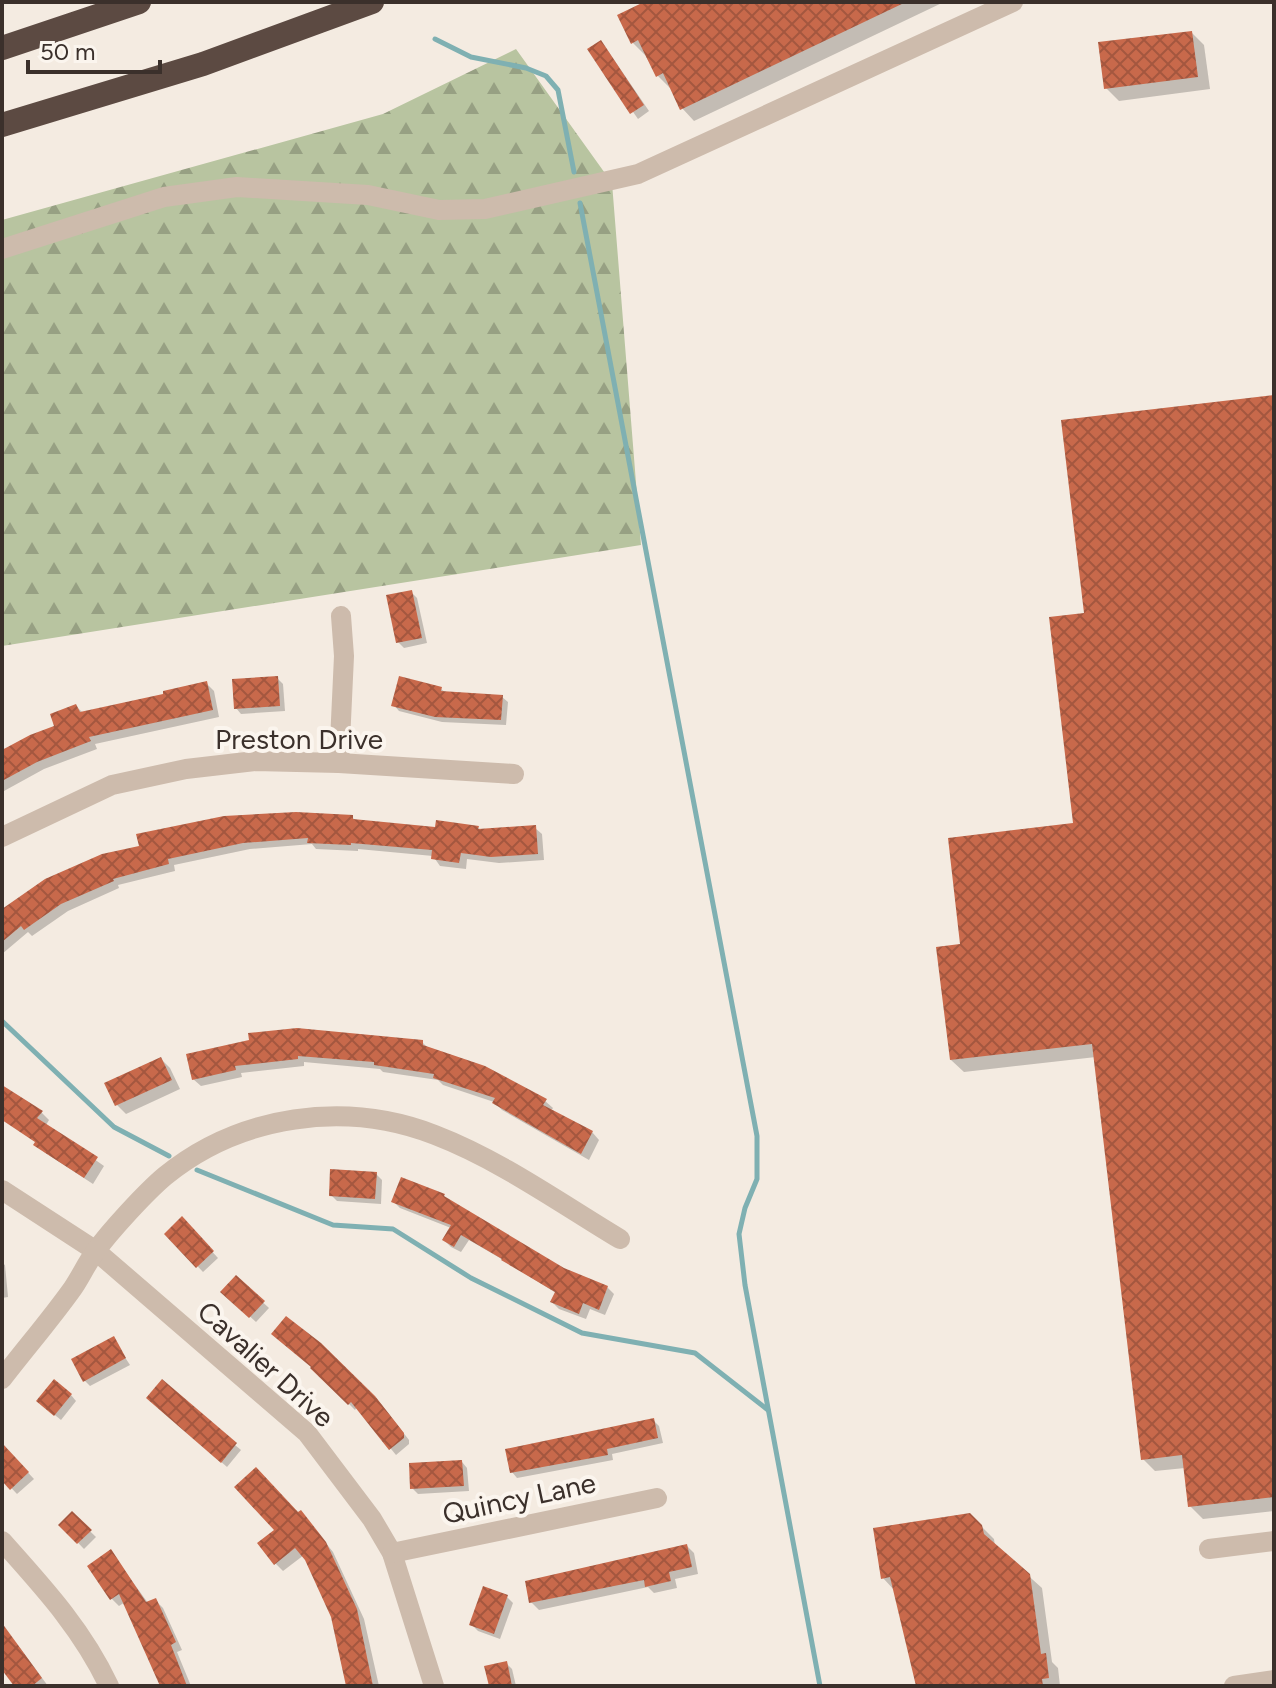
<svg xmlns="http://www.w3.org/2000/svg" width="1276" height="1688" font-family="Figtree,sans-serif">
<defs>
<pattern id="forest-firs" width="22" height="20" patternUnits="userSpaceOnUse" patternTransform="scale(2)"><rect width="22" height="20" fill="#b8c4a0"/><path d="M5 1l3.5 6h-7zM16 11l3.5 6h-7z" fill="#97a083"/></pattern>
<pattern id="building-cross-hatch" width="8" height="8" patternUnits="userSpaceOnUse" patternTransform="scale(2)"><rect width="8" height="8" fill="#c8694b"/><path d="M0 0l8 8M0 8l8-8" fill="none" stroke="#a4573f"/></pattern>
</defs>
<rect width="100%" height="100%" fill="#f4ebe1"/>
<path fill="url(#forest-firs)" d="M516 49 612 183 641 545 2 646V220L383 114Z"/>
<g fill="#0003">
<path d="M649 2H944L694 121 682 108 672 87 670 88 657 75 645 55 633 43Z"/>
<path d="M1192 33 1204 45 1210 89 1119 101 1106 88Z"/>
<path d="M606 48 649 111 638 119 590 50Z"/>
<path d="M1274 397V1511L1203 1519 1190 1506 1185 1468 1155 1471 1143 1459 1096 1057 964 1072 951 1060 963 946 1076 825 1086 615Z"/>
<path d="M411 592 417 598 427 643 404 648 398 642Z"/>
<path d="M277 678 283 684 285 711 241 714 236 708Z"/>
<path d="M206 683 214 691 219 717 95 744 97 749 44 769 4 791 2 790V753L57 727 76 706 83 713 166 696Z"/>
<path d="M441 689 446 693 502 697 508 702 506 725 442 722 399 711 394 705Z"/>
<path d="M352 817 356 821 436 829 478 827 481 831 535 828 542 834 544 860 499 863 467 859 466 869 440 866 433 856 358 849V851L316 849 312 844 250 849 174 865 175 871 118 885 119 888 68 911 32 936 28 932 2 954V910L46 881Z"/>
<path d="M422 1042 430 1050 545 1101 553 1108 551 1111 592 1132 599 1140 589 1160 502 1110 494 1102 443 1085 438 1080 383 1072 380 1069 304 1062V1066L241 1073 242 1077 201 1086 193 1079 188 1055Z"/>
<path d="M161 1059 170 1068 180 1089 126 1114 117 1105 107 1084Z"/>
<path d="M2 1088 41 1112 49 1120 46 1125 104 1166 93 1184 44 1152 37 1143 2 1119Z"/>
<path d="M376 1174 382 1180 381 1204 337 1201 331 1195Z"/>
<path d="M402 1179 444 1196 450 1202 563 1269 607 1287 614 1294 605 1315 590 1309 586 1319 559 1309 552 1302 556 1293 505 1261 469 1240 461 1252 451 1247 444 1240 451 1228 400 1208 393 1201Z"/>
<path d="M182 1219 218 1258 203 1272 167 1234Z"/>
<path d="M2 1263 5 1265 8 1297 2 1298Z"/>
<path d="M236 1278 269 1308 256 1322 223 1292Z"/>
<path d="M113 1339 130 1365 90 1386 84 1380Z"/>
<path d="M313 1368 381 1404 409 1440V1444L396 1455 357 1407 355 1410Z"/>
<path d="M71 1395 76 1401 61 1420 45 1407Z"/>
<path d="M154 1403 235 1445 241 1450 227 1467Z"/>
<path d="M653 1420 659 1426 663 1443 612 1454 613 1460 517 1478 512 1472Z"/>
<path d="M7 1450 34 1479 17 1494 2 1478V1455Z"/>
<path d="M462 1462 467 1468 469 1491 418 1494 412 1488Z"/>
<path d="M301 1512 333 1552 364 1619 379 1686H351L333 1617 304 1555 283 1571 275 1563Z"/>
<path d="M72 1514 96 1537 84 1549 61 1525Z"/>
<path d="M981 1526 994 1539 995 1546 1042 1588 1052 1662 1058 1668 1060 1686H918L895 1591 883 1578Z"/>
<path d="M687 1546 694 1553 698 1574 675 1579 677 1588 654 1593 648 1587 539 1610 531 1602Z"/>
<path d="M111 1552 148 1603 155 1600 163 1608 182 1650 177 1652 191 1686H161L125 1602 119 1606 112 1599Z"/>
<path d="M507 1597 513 1603 500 1639 478 1631 472 1625Z"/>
<path d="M2 1629 20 1648 48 1686H16L2 1666Z"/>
<path d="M506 1663 512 1669 516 1686H491Z"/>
</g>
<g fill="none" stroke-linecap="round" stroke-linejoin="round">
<g stroke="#7fb0b2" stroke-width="5">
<path d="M435 39 471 57 526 68 546 76 558 90 574 172"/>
<path d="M580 203 757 1136V1179L745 1208 739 1234 745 1285 820 1686"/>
<path d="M2 1021 114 1127 169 1156"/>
<path d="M197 1170 333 1225 393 1229 471 1278 582 1333 695 1353 768 1410"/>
</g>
</g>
<g fill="url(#building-cross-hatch)">
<path d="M644 2H906L680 110 663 73 656 77 638 40 631 44 617 15Z"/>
<path d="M1192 31 1198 77 1104 89 1098 42Z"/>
<path d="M601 40 644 105 630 114 587 49Z"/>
<path d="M1274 395V1497L1188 1507 1182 1455 1141 1460 1092 1044 950 1060 936 947 960 944 948 838 1073 823 1049 617 1084 613 1061 420Z"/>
<path d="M412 590 422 638 396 643 386 595Z"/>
<path d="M278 676 280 706 234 709 232 679Z"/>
<path d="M399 676 442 687 441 691 503 695 501 720 435 717 391 706Z"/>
<path d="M207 681 213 710 89 737 91 741 37 762 2 781V750L30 735 54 726 50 714 76 704 80 712 163 694V691Z"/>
<path d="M296 812 353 815V819L435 827 436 820 479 826 478 829 536 825 538 854 491 857 461 853 459 863 431 859 432 850 351 843V845L307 843 308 838 243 843 168 859 169 864 113 879 114 881 61 904 24 930 21 926 2 942V909L45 879 102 854 139 846 136 834 224 816Z"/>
<path d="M297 1028 423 1040V1045L485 1066 547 1099 543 1105 593 1131 581 1154 492 1103 495 1098 433 1078 434 1074 374 1065V1062L298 1056V1059L235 1066 236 1070 192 1080 186 1054 249 1040 248 1033Z"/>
<path d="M161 1057 172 1080 115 1106 104 1083Z"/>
<path d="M2 1085 43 1111 37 1118 98 1157 84 1178 33 1145 35 1142 2 1120Z"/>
<path d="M330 1169 377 1172 375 1199 329 1196Z"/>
<path d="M401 1177 445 1194 444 1196 564 1268 608 1286 599 1310 583 1303 579 1314 550 1302 555 1292 501 1260 502 1259 461 1235 454 1247 442 1240 451 1225 391 1202Z"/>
<path d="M182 1216 214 1251 196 1268 164 1234Z"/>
<path d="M236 1275 265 1301 249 1318 220 1292Z"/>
<path d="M286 1316 321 1343 375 1396 404 1433V1438L389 1450 351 1402 348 1405 310 1368 311 1367 271 1334Z"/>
<path d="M114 1336 126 1358 83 1382 71 1359Z"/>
<path d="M54 1379 72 1394 54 1416 36 1401Z"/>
<path d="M162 1379 237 1443 221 1463 146 1398Z"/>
<path d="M654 1418 658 1438 607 1449 608 1455 510 1473 505 1449Z"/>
<path d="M2 1443 29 1472 10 1490 2 1481Z"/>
<path d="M462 1460 464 1486 410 1489 409 1463Z"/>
<path d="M256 1467 298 1512 301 1510 326 1542 357 1609 373 1686H346L331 1617 305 1560 295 1548 274 1565 257 1543 274 1530 234 1487Z"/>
<path d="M72 1511 92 1530 77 1544 58 1525Z"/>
<path d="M970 1513 982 1525 984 1534 1030 1574 1041 1654 1046 1653 1049 1678 1042 1679 1043 1686H916L890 1577 881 1579 873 1528Z"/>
<path d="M687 1544 692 1567 669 1572 671 1581 645 1587 644 1580 529 1603 525 1581Z"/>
<path d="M111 1549 146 1602 156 1598 176 1642 171 1645 187 1686H160L119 1594 110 1600 87 1566Z"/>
<path d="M483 1586 508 1595 494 1634 469 1625Z"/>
<path d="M2 1623 42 1678 32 1686H14L2 1670Z"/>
<path d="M507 1661 512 1686H489L484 1666Z"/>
</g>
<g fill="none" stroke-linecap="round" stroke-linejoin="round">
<g stroke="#cdbbac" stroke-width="20">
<path d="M2 249 164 197 237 187 368 195 439 210 485 209 638 174 1013 2"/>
<path d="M339 763 344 656 341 616"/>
<path d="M2 837 112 785 186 769 255 761 339 763 514 774"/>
<path d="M2 1190 96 1251 307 1433 372 1519 392 1553 434 1686"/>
<path d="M2 1379C25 1349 51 1319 73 1288 81 1276 87 1263 95 1252 110 1231 146 1192 165 1176 240 1115 345 1100 435 1135 500 1160 560 1203 620 1239"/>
<path d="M2 1541C44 1588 82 1629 109 1686"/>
<path d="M1209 1549 1274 1541"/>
<path d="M392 1553 657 1498"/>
<path d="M1234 1686 1274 1680"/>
</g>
<g stroke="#5c4a42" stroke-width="24">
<path d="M2 48 139 2"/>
<path d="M2 125 203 64 372 2"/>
</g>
</g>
<g text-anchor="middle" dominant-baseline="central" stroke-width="8" stroke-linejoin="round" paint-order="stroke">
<g font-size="28" fill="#3b302b" stroke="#fbf5ee">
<text x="299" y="739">Preston Drive</text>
<text transform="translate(266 1364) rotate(42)">Cavalier Drive</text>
<text transform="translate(519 1498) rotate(-12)">Quincy Lane</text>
</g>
</g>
<rect width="1276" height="1688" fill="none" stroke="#3b302b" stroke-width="8"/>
<path d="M28 60v12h132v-12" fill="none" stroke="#3b302b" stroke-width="4"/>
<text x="40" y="60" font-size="24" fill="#3b302b" stroke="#fbf5ee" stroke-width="6" paint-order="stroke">50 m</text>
</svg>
